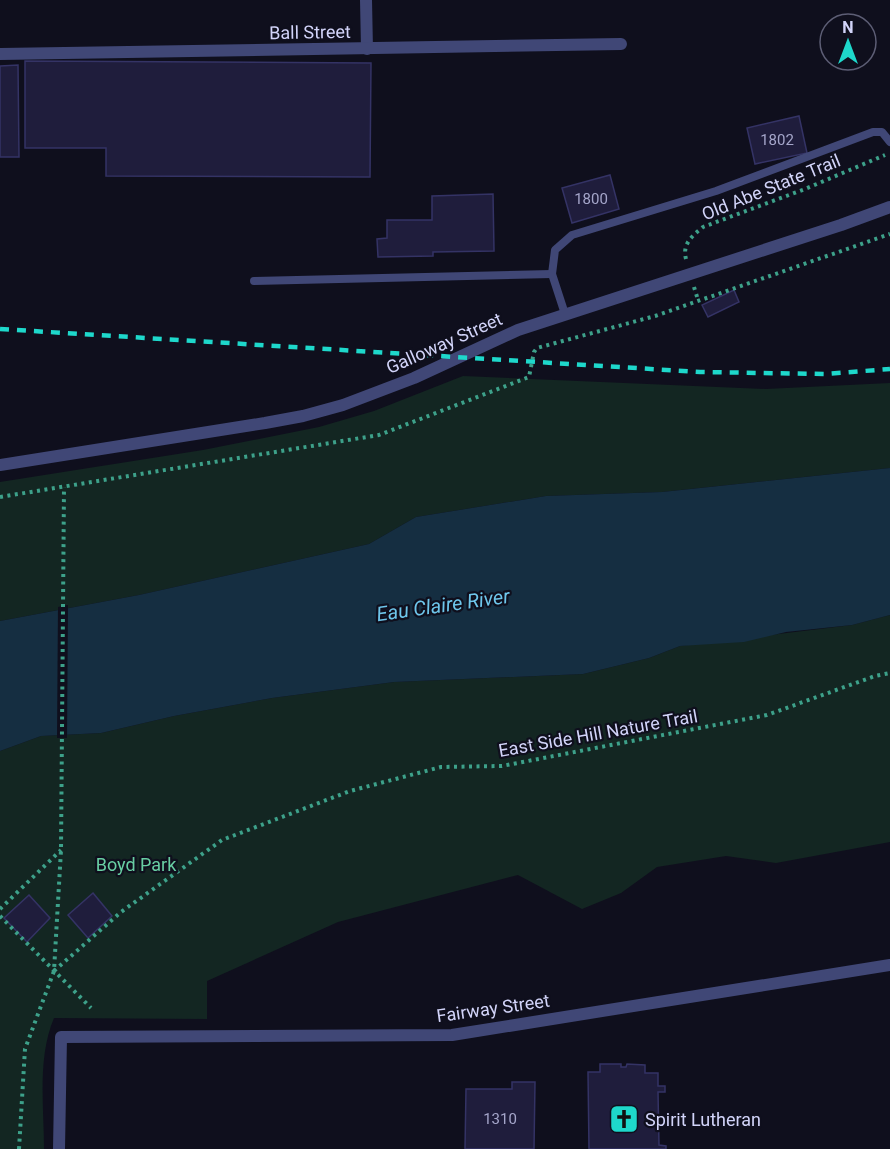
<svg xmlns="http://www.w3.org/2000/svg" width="890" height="1149" font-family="Roboto,sans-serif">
<rect width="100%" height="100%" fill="#0f0f1d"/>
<g fill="#132622">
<path d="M463 376 766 389 890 383V468L662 492 546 496 416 517 369 544 139 595 0 621V482L203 450 319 427 374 411Z"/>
<path d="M890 615V842L776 863 726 856 657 867 621 893 582 909 518 875 338 922 207 981V1019L54 1018C37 1058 44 1107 44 1149H0V751L41 736 101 733 174 716 272 698 394 682 583 674 649 658 680 646 852 625Z"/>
</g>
<path fill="#152e41" d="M890 468V615L852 625 786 632 744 642 680 646 649 658 583 674 394 682 272 698 174 716 101 733 41 736 0 751V621L139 595 369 544 416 517 546 496 662 492Z"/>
<path fill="#0f0f1d" d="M68 605 67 738H57L58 607Z"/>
<g fill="#1f1d3c" stroke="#343365" stroke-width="1.5">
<path d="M25 61 371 63 370 177 106 176V148H25Z"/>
<path d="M18 65 19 157H0V66Z"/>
<path d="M799 116 807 153 755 164 747 128Z"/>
<path d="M610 175 619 209 572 223 562 188Z"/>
<path d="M493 194 494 251 433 252V256L378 257 377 239 387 238V220H432V196Z"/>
<path d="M734 290 739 302 708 317 702 305Z"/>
<path d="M93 893 112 916 88 938 68 915Z"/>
<path d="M29 895 50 918 27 942 4 918Z"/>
<path d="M600 1064H621V1067H626L627 1064 645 1065V1073H658V1086H665V1092H658L659 1145 666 1146V1149H589L588 1072H600Z"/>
<path d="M512 1082H535L534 1149H465L466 1089H512Z"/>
</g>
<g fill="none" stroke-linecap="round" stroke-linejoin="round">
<g stroke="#3da18a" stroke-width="4" stroke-dasharray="3 4.5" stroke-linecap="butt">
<path d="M686 259C682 244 692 236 703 227L805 189 885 155"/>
<path d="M694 287 698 300"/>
<path d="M0 497 379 435 529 377 534 352 537 348 655 316 890 234"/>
<path d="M0 909 61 850"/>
<path d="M0 916 91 1008"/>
<path d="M54 971 121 912 222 840 350 791 441 767 502 766 767 715 875 676 890 673"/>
<path d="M19 1149 25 1049 54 971 61 850 64 487"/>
</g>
<g stroke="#404776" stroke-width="8">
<path d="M254 281 552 274"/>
<path d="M565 314 552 274 555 250 572 235 716 191 873 132H882L890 142"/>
</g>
<g stroke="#404776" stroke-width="12">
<path d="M366 0 367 49"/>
<path d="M0 54 621 44"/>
<path d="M0 465 265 423 303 416 343 405 414 378 518 330 841 225 890 207"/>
<path d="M59 1149 61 1037 452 1035 890 965"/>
</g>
<path stroke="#1ed8cb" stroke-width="4.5" stroke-dasharray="9 8" stroke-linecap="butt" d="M0 329 700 372 825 374 890 369"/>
</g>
<defs>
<g id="church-square" transform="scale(1.5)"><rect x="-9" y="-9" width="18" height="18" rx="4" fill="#1ed8cb" stroke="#0f0f1d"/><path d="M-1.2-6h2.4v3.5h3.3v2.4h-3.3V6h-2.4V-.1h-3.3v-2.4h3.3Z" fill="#111"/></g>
</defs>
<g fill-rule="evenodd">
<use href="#church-square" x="624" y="1119"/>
</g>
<g text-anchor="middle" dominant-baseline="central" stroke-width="4.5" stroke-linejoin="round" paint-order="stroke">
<g font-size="15" fill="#a5a6ca">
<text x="777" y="140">1802</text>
<text x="591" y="199">1800</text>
<text x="500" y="1119">1310</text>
</g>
<g font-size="18" fill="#d2d4f9" stroke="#0f0f1d">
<text transform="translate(310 32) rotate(-1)">Ball Street</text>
<text transform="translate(771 187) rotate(-22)">Old Abe State Trail</text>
<text transform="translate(444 343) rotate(-24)">Galloway Street</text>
<text transform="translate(598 733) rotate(-10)">East Side Hill Nature Trail</text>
<text transform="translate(493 1008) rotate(-8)">Fairway Street</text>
</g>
<g font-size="18" fill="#68cea3" stroke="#0f0f1d">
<text x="136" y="864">Boyd Park</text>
</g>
<g font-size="18" fill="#d2d4f9" stroke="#0f0f1d" text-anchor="start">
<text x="645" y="1119">Spirit Lutheran</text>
</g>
<g font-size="20" font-style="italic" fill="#6ec6eb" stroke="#0f0f1d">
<text transform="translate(443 605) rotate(-8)">Eau Claire River</text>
</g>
</g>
<g transform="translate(848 42)"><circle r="28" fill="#0f0f1d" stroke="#5d5e75" stroke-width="1.5"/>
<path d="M0-4.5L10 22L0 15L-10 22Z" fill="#1ed8cb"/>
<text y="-9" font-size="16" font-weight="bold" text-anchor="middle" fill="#d2d4f9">N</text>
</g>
</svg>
